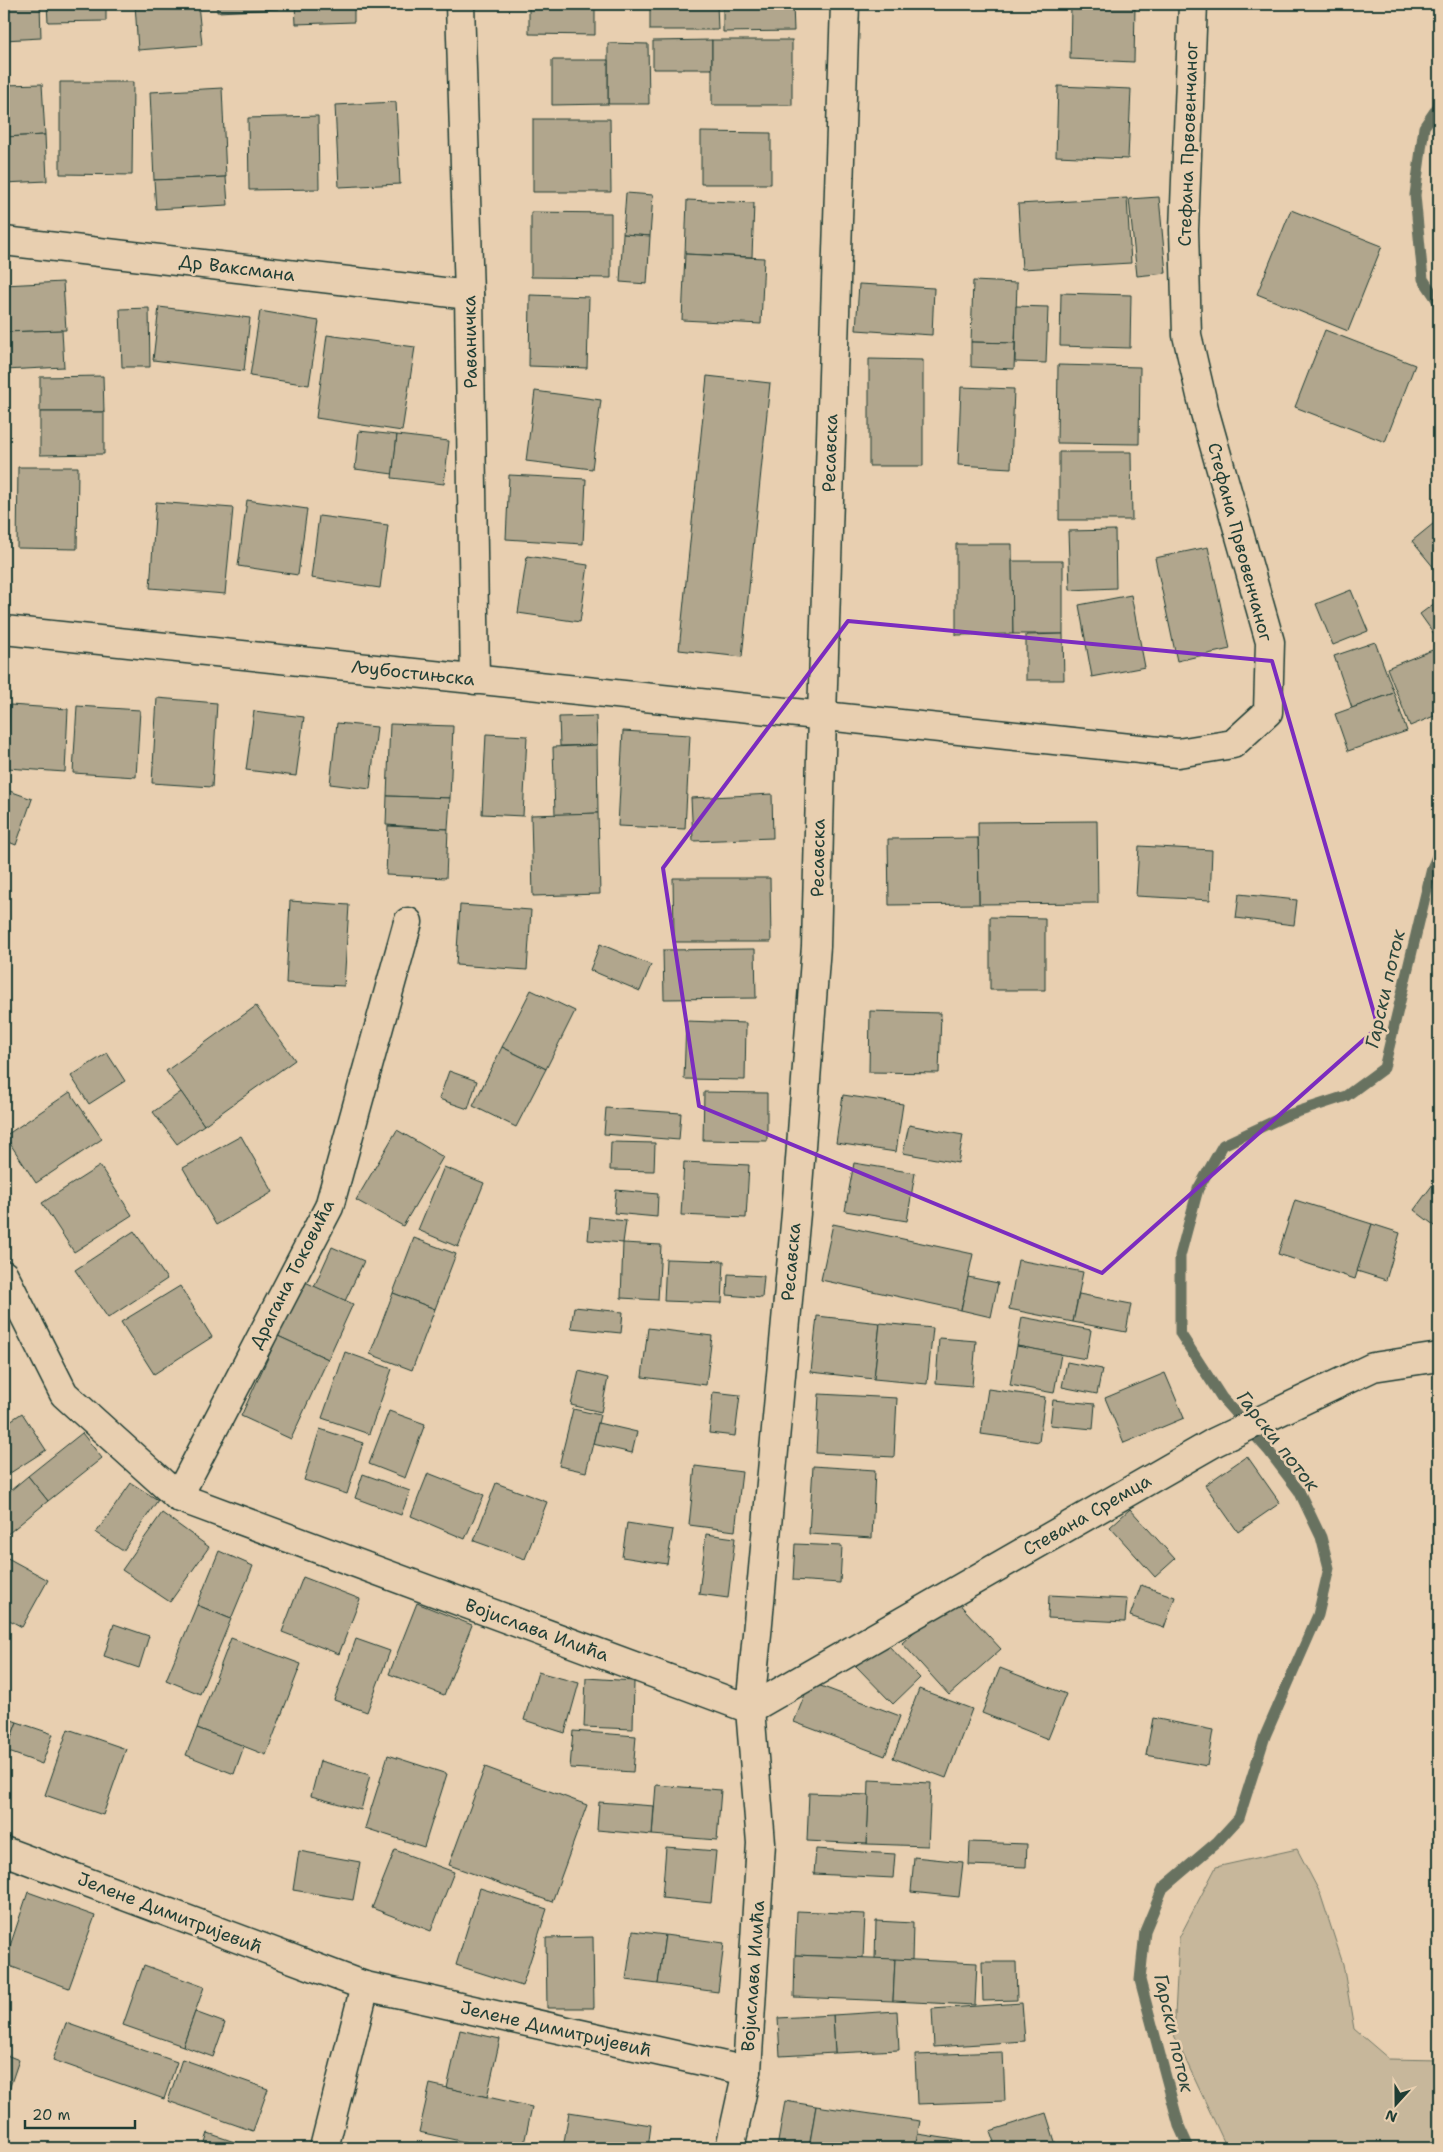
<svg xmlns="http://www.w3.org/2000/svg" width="1443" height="2152" font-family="'Shantell Sans',sans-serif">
<rect width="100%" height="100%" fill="#e8cfb0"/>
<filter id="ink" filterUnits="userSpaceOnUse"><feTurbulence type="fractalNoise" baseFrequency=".02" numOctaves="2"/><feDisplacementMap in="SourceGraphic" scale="10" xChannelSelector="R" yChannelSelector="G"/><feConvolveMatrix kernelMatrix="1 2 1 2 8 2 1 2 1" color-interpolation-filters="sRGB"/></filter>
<g filter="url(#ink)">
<path fill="#c7b79b" stroke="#737a68" d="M1297 1849 1320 1893 1343 1964 1354 2029 1389 2059 1439 2060V2148H1227L1174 2035 1179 1938 1216 1867Z"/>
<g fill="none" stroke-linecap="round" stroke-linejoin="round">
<g stroke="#687261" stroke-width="11">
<path d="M1439 105 1424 127 1415 195 1423 279 1439 303"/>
<path d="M1189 2148 1179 2126 1140 1980 1145 1931 1163 1888 1217 1842 1239 1818 1265 1736 1318 1615 1329 1568 1321 1537 1299 1491 1268 1450 1222 1398 1180 1333V1256L1198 1189 1223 1145 1285 1116 1346 1096 1384 1068 1432 868 1439 852"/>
</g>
</g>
<g fill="#b1a68d" stroke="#1f3d34">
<path d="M4 4H40L41 38 4 40Z"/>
<path d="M47 4H106V21L48 22Z"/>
<path d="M135 4H198L202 45 138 50Z"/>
<path d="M217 4H278L279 9 217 12Z"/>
<path d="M295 4H354V22L296 24Z"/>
<path d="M360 4H422V8L360 10Z"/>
<path d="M529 4H595V35L529 34Z"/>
<path d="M650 4H717L718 30H650Z"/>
<path d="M723 4H793L794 31 723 32Z"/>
<path d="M1071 4 1135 6 1134 62 1070 59Z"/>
<path d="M712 40V69H653V41Z"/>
<rect x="712" y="40" width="80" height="65"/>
<path d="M608 43 648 44 649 104H608Z"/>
<path d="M552 60H608V104L552 105Z"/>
<path d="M60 82H133L132 175 60 174Z"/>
<path d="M42 84 45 135 4 137V85Z"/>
<path d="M1058 86 1131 89 1128 159 1056 156Z"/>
<path d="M222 88 226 177 154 180 150 92Z"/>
<path d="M396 102 400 184 339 187 335 105Z"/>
<path d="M318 116 319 189 249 190 248 118Z"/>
<path d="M533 119H610L611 192H533Z"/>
<path d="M701 132 771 133V184H701Z"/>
<path d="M45 135 47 181 4 183V137Z"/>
<path d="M226 177 228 205 156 209 154 180Z"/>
<path d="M626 193 653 195 650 236 623 234Z"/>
<path d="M1159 197 1166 273 1137 276 1129 199Z"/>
<path d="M1127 198 1131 263 1022 269 1018 204Z"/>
<path d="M687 200 754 203 752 257 685 254Z"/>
<path d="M1291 210 1382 246 1348 331 1257 294Z"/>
<path d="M531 212 611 213V278L531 277Z"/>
<path d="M623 234 650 236 647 284 620 282Z"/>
<path d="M685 254 764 258 761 324 682 320Z"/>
<path d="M973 281 1017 283 1015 343 971 342Z"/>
<path d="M63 282 66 330 4 332V285Z"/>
<path d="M859 284 934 288 932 335 856 330Z"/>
<path d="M1061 293 1131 295 1130 348 1060 346Z"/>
<path d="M530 295 589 297 587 368 529 366Z"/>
<path d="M1016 306 1048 307 1046 363 1015 362Z"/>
<path d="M159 307 250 318 244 371 153 360Z"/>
<path d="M149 308 150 367H122L120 309Z"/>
<path d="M260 311 319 321 309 385 250 376Z"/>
<path d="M62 330 64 367 5 370 4 332Z"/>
<path d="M1325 330 1415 365 1385 442 1295 407Z"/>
<path d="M327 335 415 347 402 431 316 418Z"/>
<path d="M971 342 1015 343 1014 369 971 367Z"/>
<path d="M869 359 923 360V466H869Z"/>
<path d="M1058 365 1140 367 1139 444 1057 443Z"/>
<path d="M103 376 104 412H40V377Z"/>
<path d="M707 376 770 383 742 657 679 650Z"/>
<path d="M961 387 1014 389 1011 468 958 465Z"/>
<path d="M535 391 601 400 592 469 526 461Z"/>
<path d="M40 412H104V454L40 455Z"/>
<path d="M359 431 397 435 393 474 355 469Z"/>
<path d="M397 435 449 441 444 484 392 478Z"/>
<path d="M1059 452H1131L1132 520H1059Z"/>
<path d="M18 467H78L77 549 17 548Z"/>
<path d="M509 475 586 479 583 544 506 539Z"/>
<path d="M247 500 307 509 298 575 238 566Z"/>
<path d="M156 502 233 508 225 594 150 588Z"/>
<path d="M319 516 388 525 380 588 311 578Z"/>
<path d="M1439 519V574L1412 541Z"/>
<path d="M1115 530 1116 588 1070 590 1068 531Z"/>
<path d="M956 544H1012L1013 634 956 635Z"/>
<path d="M1208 547 1230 649 1177 661 1155 558Z"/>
<path d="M527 556 588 565 580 622 518 613Z"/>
<path d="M1012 561H1063V634H1013Z"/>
<path d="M1351 590 1368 631 1333 645 1316 604Z"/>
<path d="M1131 595 1145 667 1092 677 1079 605Z"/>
<path d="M1439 600V637L1437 638 1420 614Z"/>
<path d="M1063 634 1064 680H1026V635Z"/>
<path d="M1375 642 1394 693 1352 708 1334 656Z"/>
<path d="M1435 649 1439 658V714L1410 726 1387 668Z"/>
<path d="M1394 693 1407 731 1348 751 1335 714Z"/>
<path d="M157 698 217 703 212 787 152 783Z"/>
<path d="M10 705 68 709 65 772 7 768Z"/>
<path d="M77 706 140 710 136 777 73 773Z"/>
<path d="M254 711 304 717 296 776 246 770Z"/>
<path d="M596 716 597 745 560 746 559 717Z"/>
<path d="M337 723 377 727 370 789 330 784Z"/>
<path d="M390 724 453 726 450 798 387 796Z"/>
<path d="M623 731 690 735 685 829 618 826Z"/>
<path d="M486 734 527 736 523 816 482 814Z"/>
<path d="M597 745 598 813 555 815 553 747Z"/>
<path d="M4 789 32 799 16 845 4 840Z"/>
<path d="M772 794 773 838 693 841 691 798Z"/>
<path d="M387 796 450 798 448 829 386 825Z"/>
<path d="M598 813 600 894 533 896 531 815Z"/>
<path d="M1097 821 1098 903 979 904 978 822Z"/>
<path d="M388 826 448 829 446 878 386 875Z"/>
<path d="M978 838 979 904 889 905 888 839Z"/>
<path d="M1139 846 1212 850 1210 900 1136 896Z"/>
<path d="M673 878H770L771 942H674Z"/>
<path d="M1239 894 1297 900 1294 925 1236 918Z"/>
<path d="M290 901 349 905 344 986 286 983Z"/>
<path d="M460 905 531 910 527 970 456 965Z"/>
<path d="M990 917 1045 918V990H990Z"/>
<path d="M600 944 651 965 640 991 590 970Z"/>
<path d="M755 949 756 998 664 999 663 950Z"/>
<path d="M531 990 575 1011 546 1069 502 1047Z"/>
<path d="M256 1006 295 1060 204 1125 166 1071Z"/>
<path d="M870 1011 941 1013 939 1073 869 1072Z"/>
<path d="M686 1021 746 1023 745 1080 684 1079Z"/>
<path d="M502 1047 546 1069 516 1127 473 1106Z"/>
<path d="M107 1053 125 1081 89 1104 71 1076Z"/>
<path d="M449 1071 477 1081 468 1109 439 1099Z"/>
<path d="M70 1092 102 1139 36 1183 5 1136Z"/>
<path d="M181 1092 204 1125 177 1144 153 1112Z"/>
<path d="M704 1092 767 1093V1141L703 1140Z"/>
<path d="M843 1095 903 1104 896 1152 836 1143Z"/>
<path d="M606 1108 681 1113 679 1140 604 1134Z"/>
<path d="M909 1125 963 1135 958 1163 903 1153Z"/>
<path d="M397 1130 443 1157 403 1226 356 1200Z"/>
<path d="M241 1136 273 1192 216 1225 183 1168Z"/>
<path d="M611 1142 655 1143 654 1171 610 1170Z"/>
<path d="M684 1162 749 1165 746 1218 681 1215Z"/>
<path d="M854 1163 915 1173 907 1221 845 1211Z"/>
<path d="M100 1166 132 1215 74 1252 42 1203Z"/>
<path d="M444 1167 484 1183 458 1247 418 1230Z"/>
<path d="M1439 1176V1229L1414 1210Z"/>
<path d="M616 1190 658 1194 657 1217 614 1213Z"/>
<path d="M1295 1200 1372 1224 1355 1279 1278 1254Z"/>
<path d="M590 1217 626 1221 623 1243 588 1240Z"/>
<path d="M833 1224 973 1254 961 1310 821 1280Z"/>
<path d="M1372 1224 1400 1233 1386 1280 1357 1271Z"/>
<path d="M134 1231 167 1279 108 1318 75 1270Z"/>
<path d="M414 1238 456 1254 435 1309 393 1293Z"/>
<path d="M623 1243 661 1245 658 1300 621 1298Z"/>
<path d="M332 1247 364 1261 345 1301 314 1287Z"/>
<path d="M666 1259 724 1261 722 1303 664 1301Z"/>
<path d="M1018 1260 1083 1272 1073 1322 1009 1309Z"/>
<path d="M728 1274 764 1276 762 1298 727 1295Z"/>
<path d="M968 1277 998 1283 991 1317 961 1310Z"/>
<path d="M303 1281 353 1304 328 1359 278 1336Z"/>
<path d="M180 1286 212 1337 154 1374 121 1322Z"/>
<path d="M393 1293 435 1309 412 1370 370 1354Z"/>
<path d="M1079 1294 1131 1304 1126 1332 1073 1322Z"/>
<path d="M574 1307 623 1312 621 1333 571 1328Z"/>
<path d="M817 1316 880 1323 874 1379 811 1372Z"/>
<path d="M1022 1317 1091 1330 1086 1359 1017 1346Z"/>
<path d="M880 1323 933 1328 927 1384 874 1379Z"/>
<path d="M648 1328 712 1336 706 1385 642 1377Z"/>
<path d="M278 1336 328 1359 291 1439 241 1416Z"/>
<path d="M939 1338 976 1341 972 1386 936 1383Z"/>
<path d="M1017 1346 1061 1354 1054 1393 1010 1385Z"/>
<path d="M345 1352 392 1369 369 1434 322 1418Z"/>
<path d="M1067 1362 1102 1369 1097 1394 1062 1387Z"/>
<path d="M579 1371 608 1378 601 1412 571 1405Z"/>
<path d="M1165 1373 1184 1418 1124 1443 1105 1398Z"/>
<path d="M988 1389 1045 1397 1039 1442 981 1434Z"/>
<path d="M713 1392 740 1395 735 1436 709 1433Z"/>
<path d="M819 1394 897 1398 894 1457 816 1453Z"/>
<path d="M1053 1400 1095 1404 1093 1429 1050 1425Z"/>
<path d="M573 1409 600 1415 586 1472 559 1466Z"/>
<path d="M389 1411 425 1424 405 1478 369 1464Z"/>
<path d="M22 1413 46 1450 4 1477V1425Z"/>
<path d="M598 1423 637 1432 632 1453 593 1444Z"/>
<path d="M320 1429 363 1443 347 1494 304 1480Z"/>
<path d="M82 1433 102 1458 48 1501 28 1476Z"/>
<path d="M1247 1456 1280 1503 1238 1532 1205 1485Z"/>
<path d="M695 1466 742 1472 735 1531 689 1525Z"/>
<path d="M813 1466 875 1470 872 1538 809 1534Z"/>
<path d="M428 1473 484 1495 465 1539 411 1516Z"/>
<path d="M363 1474 410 1491 401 1515 355 1498Z"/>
<path d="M28 1476 48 1501 4 1537V1496Z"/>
<path d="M131 1483 158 1500 123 1551 96 1533Z"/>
<path d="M496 1483 547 1502 525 1559 474 1541Z"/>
<path d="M1130 1509 1175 1559 1155 1577 1110 1527Z"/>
<path d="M162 1513 209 1547 170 1602 122 1570Z"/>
<path d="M627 1523 673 1530 667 1564 622 1557Z"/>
<path d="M706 1534 735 1538 728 1598 699 1594Z"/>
<path d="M795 1544 842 1546 840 1583 793 1580Z"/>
<path d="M219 1551 253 1566 231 1619 197 1605Z"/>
<path d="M4 1556 48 1580 22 1627 4 1617Z"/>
<path d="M303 1577 360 1599 339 1654 282 1632Z"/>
<path d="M1141 1585 1175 1597 1164 1628 1130 1616Z"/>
<path d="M1049 1595 1127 1599 1125 1622 1048 1618Z"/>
<path d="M953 1597 1001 1649 949 1695 902 1643Z"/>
<path d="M417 1603 472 1625 444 1695 389 1674Z"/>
<path d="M197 1605 231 1619 200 1694 166 1680Z"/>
<path d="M114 1624 149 1636 139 1668 104 1656Z"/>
<path d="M231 1638 301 1664 266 1755 197 1728Z"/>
<path d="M356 1639 390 1651 367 1712 334 1700Z"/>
<path d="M883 1640 920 1678 893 1704 856 1666Z"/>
<path d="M1000 1668 1066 1694 1048 1739 982 1713Z"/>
<path d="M538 1672 579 1683 565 1733 524 1720Z"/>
<path d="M586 1678 634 1681 633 1729 584 1727Z"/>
<path d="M810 1682 900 1716 885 1756 794 1722Z"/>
<path d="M919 1689 972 1709 946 1778 893 1758Z"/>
<path d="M4 1717 17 1722 4 1758Z"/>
<path d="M1153 1718 1213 1730 1207 1766 1146 1755Z"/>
<path d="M17 1722 53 1734 42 1764 6 1751Z"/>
<path d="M197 1728 244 1746 234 1774 186 1755Z"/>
<path d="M68 1729 126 1749 103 1815 45 1795Z"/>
<path d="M573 1731 636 1736 633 1772 570 1768Z"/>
<path d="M388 1755 447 1774 424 1847 365 1828Z"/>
<path d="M320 1761 370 1775 361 1810 311 1796Z"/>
<path d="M485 1767 587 1805 552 1902 449 1865Z"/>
<path d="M869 1780 931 1783 928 1846 867 1844Z"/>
<path d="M656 1785 721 1790 717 1840 652 1835Z"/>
<path d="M809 1793 869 1795 867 1844 807 1841Z"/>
<path d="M599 1802 654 1806 652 1835 597 1830Z"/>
<path d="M970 1842 1027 1844 1026 1867 969 1865Z"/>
<path d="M666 1847 716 1851 711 1903 662 1898Z"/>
<path d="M816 1849 895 1854 893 1878 814 1874Z"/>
<path d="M395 1850 454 1872 431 1931 372 1908Z"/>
<path d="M299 1851 360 1862 353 1900 293 1890Z"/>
<path d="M914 1857 963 1862 959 1897 911 1892Z"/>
<path d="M480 1888 547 1909 522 1986 456 1965Z"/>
<path d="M28 1892 95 1916 69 1988 4 1964Z"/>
<path d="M797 1911 865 1914 863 1958 795 1955Z"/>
<path d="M876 1921 913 1923 912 1960 875 1959Z"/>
<path d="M633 1931 665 1935 658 1984 626 1980Z"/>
<path d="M665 1935 724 1943 718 1992 658 1984Z"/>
<path d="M593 1937 594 2008H547L546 1938Z"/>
<path d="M795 1955 895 1959 893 2001 794 1997Z"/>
<path d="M895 1959 977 1963 975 2005 893 2001Z"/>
<path d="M982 1962H1016L1017 2000 983 2001Z"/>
<path d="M144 1965 204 1987 183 2046 123 2025Z"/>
<path d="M1022 2003 1025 2041 934 2047 932 2009Z"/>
<path d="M897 2011 899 2050 835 2053 833 2015Z"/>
<path d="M195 2012 225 2023 213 2057 183 2046Z"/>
<path d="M833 2015 835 2053 780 2056 778 2018Z"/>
<path d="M66 2023 177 2062 164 2099 53 2060Z"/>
<path d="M460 2030 500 2039 487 2097 447 2088Z"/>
<path d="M1003 2052 1005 2101 917 2104 915 2055Z"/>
<path d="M4 2054 19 2060 4 2104Z"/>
<path d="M182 2059 268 2089 253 2131 168 2101Z"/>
<path d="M430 2084 532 2107 523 2148H492L419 2132Z"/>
<path d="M785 2101 816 2106 809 2148H777Z"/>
<path d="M816 2106 920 2121 915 2148H809Z"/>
<path d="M569 2112 651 2125 648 2148H563Z"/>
<path d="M1046 2113 1057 2148H996L990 2131Z"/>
<path d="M208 2133 252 2148H203Z"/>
<path d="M918 2134 962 2141 961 2148H915Z"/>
</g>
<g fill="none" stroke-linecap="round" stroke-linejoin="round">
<g stroke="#1f3d34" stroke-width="31">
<g id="minor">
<path d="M460 4 469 295 475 680"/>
<path d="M4 241 469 295"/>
<path d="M4 630 1178 753 1233 744 1268 712 1270 642 1205 413 1187 335 1184 230 1193 4"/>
<path d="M178 1497 329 1207 408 922"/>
<path d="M750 1709 796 1213 816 946 822 716 845 4"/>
<path d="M750 1709 1215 1442 1373 1367 1439 1357"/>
<path d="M4 1851 365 1986 747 2071"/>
<path d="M324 2148 365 1986"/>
</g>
</g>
<g stroke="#1f3d34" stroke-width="31">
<path id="tertiary" d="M4 1275 64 1394 178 1497 750 1709 761 1843 747 2071 730 2148"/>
</g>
<use href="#minor" stroke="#e8cfb0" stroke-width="28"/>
<use href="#tertiary" stroke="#e8cfb0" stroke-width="28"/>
</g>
</g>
<path fill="none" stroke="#7b2cbf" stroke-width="4" stroke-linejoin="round" d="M848 621 1272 661 1378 1027 1102 1273 699 1106 663 868Z"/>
<g text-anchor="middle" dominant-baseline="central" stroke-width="5" stroke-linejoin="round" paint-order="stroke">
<g font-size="18" fill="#1f3d34" stroke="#e8cfb0">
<text transform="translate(1188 144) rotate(-88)">Стефана Првовенчаног</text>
<text transform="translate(237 268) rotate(7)">Др Ваксмана</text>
<text transform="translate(470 342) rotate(-91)">Раваничка</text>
<text transform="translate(830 453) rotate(-88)">Ресавска</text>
<text transform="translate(1240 542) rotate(75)">Стефана Првовенчаног</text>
<text transform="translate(413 673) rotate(6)">Љубостињска</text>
<text transform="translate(818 858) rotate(-89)">Ресавска</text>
<text transform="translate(791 1262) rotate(-85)">Ресавска</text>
<text transform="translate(292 1274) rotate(-63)">Драгана Токовића</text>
<text transform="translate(1087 1515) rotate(-30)">Стевана Сремца</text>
<text transform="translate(537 1630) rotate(20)">Војислава Илића</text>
<text transform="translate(170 1913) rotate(21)">Јелене Димитријевић</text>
<text transform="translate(753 1976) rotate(-86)">Војислава Илића</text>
<text transform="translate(556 2029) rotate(13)">Јелене Димитријевић</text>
</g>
<g font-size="19" font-style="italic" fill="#2b463c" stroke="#e8cfb0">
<text transform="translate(1385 989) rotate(-77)">Гарски поток</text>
<text transform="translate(1278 1441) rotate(52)">Гарски поток</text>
<text transform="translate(1174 2033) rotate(77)">Гарски поток</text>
</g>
</g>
<rect width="1443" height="2152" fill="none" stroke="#e8cfb0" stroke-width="20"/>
<rect x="10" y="10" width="1423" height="2132" fill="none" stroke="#1f3d34" stroke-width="2" filter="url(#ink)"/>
<g transform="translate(1396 2104) rotate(201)" stroke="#e8cfb0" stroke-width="4" paint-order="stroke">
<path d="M0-4L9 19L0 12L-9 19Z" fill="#1f3d34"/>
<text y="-8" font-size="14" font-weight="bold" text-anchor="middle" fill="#1f3d34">N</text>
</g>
<path d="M25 2120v8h110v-8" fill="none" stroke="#1f3d34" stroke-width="2.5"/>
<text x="32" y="2120" font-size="15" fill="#1f3d34" stroke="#e8cfb0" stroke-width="4" paint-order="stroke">20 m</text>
</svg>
